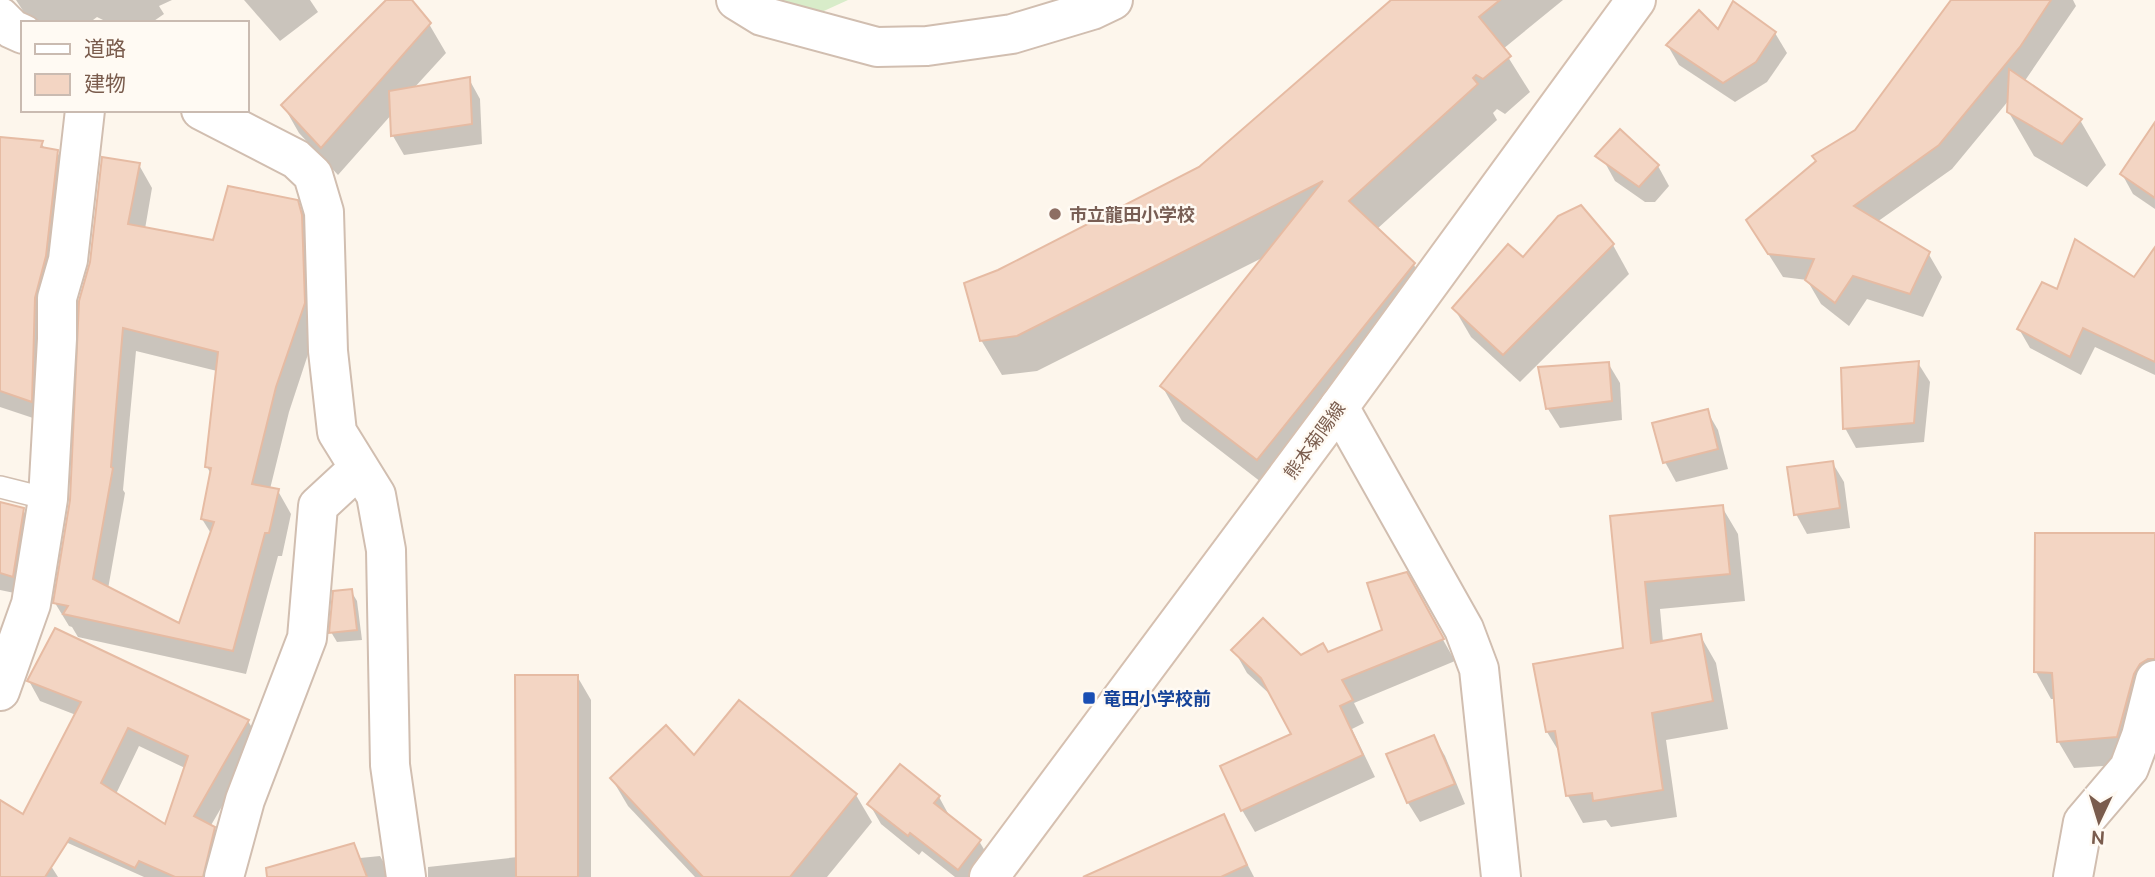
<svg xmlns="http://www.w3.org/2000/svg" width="2155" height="877" font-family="Ubuntu,'Noto Sans JP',sans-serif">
<rect width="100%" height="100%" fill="#fdf6ec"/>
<path fill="#d8ecc9" d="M777 0H848L793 25Z"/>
<g fill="#0003" fill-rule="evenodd">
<path d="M16 0H172L159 6 164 14 151 23H109L97 17 89 23H31Z"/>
<path d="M244 0H310L318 12 280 41Z"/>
<path d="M389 0H410L429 24 446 53 414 88 469 79 480 99 482 144 404 155 393 136 392 114 338 175 299 133 283 105Z"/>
<path d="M1393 0H1563L1503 49 1530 92 1505 114 1497 109 1493 113 1497 120 1377 229 1414 265 1434 300 1278 495 1182 421 1162 386 1266 256 1037 371 1002 375 981 340 999 272 1200 168Z"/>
<path d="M1953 0H2073L2076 6 2024 82 2080 120 2106 165 2087 187 2034 156 2008 111 2009 100 1952 169 1877 222 1928 253 1942 277 1923 317 1867 299 1849 326 1821 304 1807 280 1783 277 1762 244 1856 132Z"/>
<path d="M1775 33 1787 53 1767 82 1735 102 1679 65 1668 46Z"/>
<path d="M2155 125V209L2133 194 2122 174Z"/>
<path d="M1620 131 1658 166 1669 186 1655 202H1645L1615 181 1604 161Z"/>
<path d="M0 139 41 143 46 150 57 152 69 172 42 421 0 407Z"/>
<path d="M139 165 152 188 145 229 214 242 297 202 311 226 317 327 289 412 270 489 278 491 291 514 282 556H278L246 674 78 637 72 627 69 626 55 603ZM136 351 217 371 207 467 211 474 202 519 212 535 180 625 108 589 125 493 123 490Z"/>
<path d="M1613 245 1629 274 1520 382 1471 337 1454 308 1524 259Z"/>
<path d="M2155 250V375L2095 347 2081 375 2030 348 2019 329 2058 291 2134 279Z"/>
<path d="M1608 363 1620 383 1622 420 1560 428 1548 409Z"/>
<path d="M1918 363 1930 382 1924 442 1856 448 1845 428Z"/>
<path d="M1707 411 1718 430 1728 469 1676 482 1665 462Z"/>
<path d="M1832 462 1844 482 1850 528 1807 534 1796 514Z"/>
<path d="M0 504 23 510 35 530 24 595 0 590Z"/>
<path d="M1722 507 1738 534 1745 601 1660 609 1663 642 1700 635 1716 663 1728 729 1666 740 1677 817 1611 827 1606 820 1583 823 1568 796 1561 755 1547 732 1625 649 1612 517Z"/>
<path d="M2155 535V691L2132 764 2074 768 2058 741 2056 699H2051L2036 672Z"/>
<path d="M1406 574 1455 661 1354 703 1364 723 1352 729 1375 777 1255 832 1242 810 1293 735 1274 698 1247 673 1234 650 1300 657 1328 654 1384 631Z"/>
<path d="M351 591 357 601 362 640 337 642 331 632Z"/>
<path d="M577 676 591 700V877H428V867L518 857Z"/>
<path d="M29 681 248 721 260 741 210 827 214 829 225 849 218 877H144L41 831 51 866 58 877H0V802L35 823 76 715 40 701ZM139 746 185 768 165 826 116 794Z"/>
<path d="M1434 737 1445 756 1465 804 1420 822 1408 803 1389 755Z"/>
<path d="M694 757 856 795 872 822 827 877H695L628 806 612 779Z"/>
<path d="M939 797 950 817 979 841 991 861 978 877H955L922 851 919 855 881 824 870 805Z"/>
<path d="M1223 817 1254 877H1127Z"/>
<path d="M353 845 360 858 380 856 392 877H286Z"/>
</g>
<g fill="#f3d5c3" stroke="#e6bba3" stroke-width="2" fill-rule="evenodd">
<path d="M386 0H412L431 23 321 148 281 105Z"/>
<path d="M1391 0H1500L1479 17 1511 56 1483 79 1476 75 1473 78 1478 84 1349 201 1415 263 1257 460 1160 386 1323 181 1017 336 980 341 964 283 998 270 1199 167Z"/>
<path d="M1951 0H2051L2020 47 1939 145 1854 206 1930 252 1910 294 1853 276 1835 303 1805 280 1814 259 1768 254 1746 220 1816 161 1812 156 1855 130Z"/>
<path d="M1733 1 1776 32 1756 62 1723 83 1666 45 1699 10 1718 29Z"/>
<path d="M2009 69 2082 119 2062 144 2007 112Z"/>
<path d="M470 77 472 124 391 136 389 91Z"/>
<path d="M2155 122V198L2120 174Z"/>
<path d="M1620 129 1659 165 1639 187 1595 156Z"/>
<path d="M0 137 43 141 41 147 58 150 46 256 35 298 32 402 0 391Z"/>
<path d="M102 157 140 163 128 224 213 240 228 186 298 200 302 215 305 303 276 387 252 484 279 489 269 533H265L233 651 63 614 68 606 53 603 70 500 79 301 90 262ZM123 328 218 352 205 467 211 468 201 519 214 522 179 623 93 579 113 468 111 467Z"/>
<path d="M1581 205 1614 244 1503 355 1452 308 1508 244 1523 257 1558 216Z"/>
<path d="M2075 239 2134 277 2155 247V362L2083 328 2070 357 2017 329 2042 282 2057 289Z"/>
<path d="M1919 361 1914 423 1843 429 1841 368Z"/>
<path d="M1609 362 1612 401 1546 409 1538 367Z"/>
<path d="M1708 409 1718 449 1663 463 1652 423Z"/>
<path d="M1833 461 1840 508 1794 515 1787 467Z"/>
<path d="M0 502 24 508 13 577 0 573Z"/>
<path d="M1723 505 1730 574 1645 582 1651 643 1701 634 1713 701 1652 713 1663 790 1593 801 1592 793 1566 796 1555 731 1546 732 1533 664 1623 648 1610 516Z"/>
<path d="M2035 533H2155V659H2148L2140 664 2134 674 2117 737 2057 742 2052 673 2034 672Z"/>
<path d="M1407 572 1444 639 1342 680 1353 700 1340 706 1363 755 1241 811 1220 766 1291 734 1261 678 1231 650 1263 618 1301 655 1323 643 1328 652 1382 630 1367 583Z"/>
<path d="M352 589 357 630 329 633 333 591Z"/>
<path d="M55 628 249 720 194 816 215 827 203 877H175L139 861 135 868 70 838 45 877H0V800L23 814 81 702 27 681ZM128 728 188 756 165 824 101 783Z"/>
<path d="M515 675H578V877H516Z"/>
<path d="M739 700 857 794 790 877H703L610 778 666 725 694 755Z"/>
<path d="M1434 735 1455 784 1407 803 1386 754Z"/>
<path d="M900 764 940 796 934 803 981 840 958 870 910 833 908 836 867 804Z"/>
<path d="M1224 814 1247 865 1221 877H1083Z"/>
<path d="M354 843 367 877H267L266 868Z"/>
</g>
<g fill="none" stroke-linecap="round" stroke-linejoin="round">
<g stroke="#d1beb0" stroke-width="24">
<path id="service" d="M0 487 48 499"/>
</g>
<g stroke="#d1beb0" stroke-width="42">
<g id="minor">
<path d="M0 17 12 29 23 34"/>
<path d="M201 110 296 159 313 175 324 212 328 351 337 432 376 495 386 550 390 765 406 877"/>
<path d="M1339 407 1464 629 1479 669 1501 877"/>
<path d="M0 691 31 604 48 499 57 339V298L68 260 85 110"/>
<path d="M224 877 245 800 307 638 318 506 358 469"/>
<path d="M2073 877 2083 822 2129 768 2141 736 2155 680"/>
</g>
</g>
<g stroke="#d1beb0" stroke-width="42">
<path id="tertiary" d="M736 0 762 16 877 47 927 46 1012 34 1092 10 1113 0"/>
</g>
<g stroke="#d6c0b0" stroke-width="42">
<path id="secondary" d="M989 877 1339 407 1636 0"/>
</g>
<use href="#service" stroke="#fff" stroke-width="21"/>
<use href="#minor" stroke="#fff" stroke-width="38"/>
<use href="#tertiary" stroke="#fff" stroke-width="38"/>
<use href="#secondary" stroke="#fff" stroke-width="38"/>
</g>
<circle fill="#8d6e63" stroke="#fffaf3" stroke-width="2.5" cx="1055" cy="214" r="7"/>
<rect fill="#1a4fb4" stroke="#fffaf3" stroke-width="2.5" x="1082" y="691" width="14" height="14" rx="3.5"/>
<g text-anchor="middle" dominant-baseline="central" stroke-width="5" stroke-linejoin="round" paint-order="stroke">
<g font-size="18" font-weight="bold" fill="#785e54" stroke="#fffaf3" text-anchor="start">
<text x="1069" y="214">市立龍田小学校</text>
</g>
<g font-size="18" fill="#7a5c4d" stroke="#fffaf3">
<text transform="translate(1314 440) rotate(-54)">熊本菊陽線</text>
</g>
<g font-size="18" font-weight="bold" fill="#164399" stroke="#fffaf3" text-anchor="start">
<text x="1103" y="698">竜田小学校前</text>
</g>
</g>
<rect x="21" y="21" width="228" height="91" fill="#fffaf3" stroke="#cabbb1" stroke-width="2"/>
<rect x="35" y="44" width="35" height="10" fill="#ffffff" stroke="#cabbb1" stroke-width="2"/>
<text x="84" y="56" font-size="21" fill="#7a5c4d">道路</text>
<rect x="35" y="74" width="35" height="21" fill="#f3d5c3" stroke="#cabbb1" stroke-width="2"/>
<text x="84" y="91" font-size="21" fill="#7a5c4d">建物</text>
<g transform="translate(2099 821) rotate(184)" stroke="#fffaf3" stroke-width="5" paint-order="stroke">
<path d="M0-5L12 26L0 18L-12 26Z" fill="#7a5c4d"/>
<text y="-10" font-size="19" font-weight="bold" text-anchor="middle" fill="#7a5c4d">N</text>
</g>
</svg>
